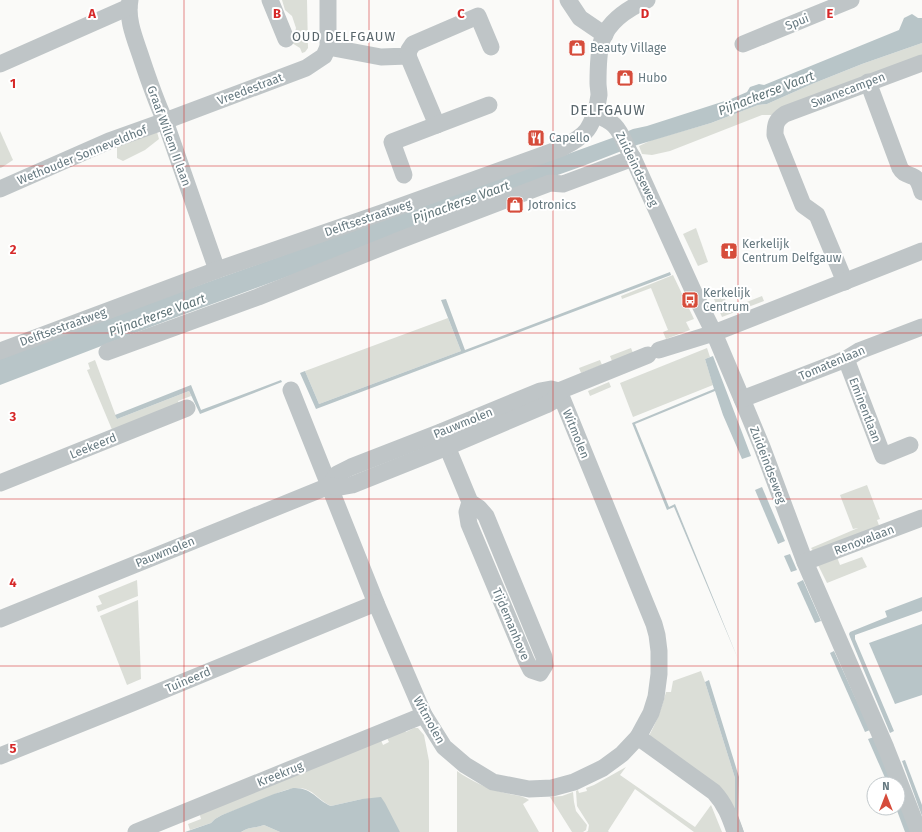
<svg xmlns="http://www.w3.org/2000/svg" width="922" height="832" font-family="'Fira Sans',sans-serif">
<rect width="100%" height="100%" fill="#fafaf8"/>
<g fill="#dbded7">
<path d="M282 0H307L308 48 305 52 302 53 300 48 292 43 296 28 292 16 285 10Z"/>
<path d="M922 43V58L773 115H762L670 151 652 155 642 154 639 146 652 140 711 123 758 105 767 104 812 84 862 64Z"/>
<path d="M0 131 13 160 1 168H0Z"/>
<path d="M157 132 159 139 145 150 123 161 117 158V146Z"/>
<path d="M696 228 708 262 698 266 683 234Z"/>
<path d="M673 275 694 319 686 322 690 330 666 339 663 332 668 330 651 288 622 299 621 296Z"/>
<path d="M724 296 729 309 762 296 764 301 722 317 714 299Z"/>
<path d="M448 318 461 351 319 404 305 371Z"/>
<path d="M631 348 633 353 612 361 610 356Z"/>
<path d="M707 348 710 357 705 359 713 385 633 417 620 383Z"/>
<path d="M95 360 117 419 189 391 191 396 178 401 180 405 113 432 87 370 90 369 88 363Z"/>
<path d="M600 360 602 365 581 373 579 368Z"/>
<path d="M609 382 611 387 590 396 588 391Z"/>
<path d="M867 485 880 519 877 520 880 528 814 552 811 548 858 528 853 529 840 495Z"/>
<path d="M837 557 840 565 862 557 867 567 827 583 818 565Z"/>
<path d="M137 580 138 596 98 612 96 606 102 604 98 596Z"/>
<path d="M138 600 141 679 127 685 100 616Z"/>
<path d="M701 671 705 682 735 778V814L648 738C656 723 662 708 666 692H671L673 681Z"/>
<path d="M414 728H418L424 735 429 761V832H400L362 799 331 806C321 802 315 792 305 789 292 784 269 797 257 802 246 806 234 811 222 815L215 819 211 823 190 830 188 824 201 819 199 812 380 738 383 745 389 742 386 736 404 729 406 732Z"/>
<path d="M626 767 620 775 695 827 711 805 722 832H694L635 789 608 831 609 832H586L588 831 589 825 577 806 576 791 578 790 579 793 587 791 586 788 594 785Z"/>
<path d="M457 771C471 781 488 789 505 793 513 795 522 795 529 800L523 804 539 832H457Z"/>
<path d="M573 792 574 802 576 811 587 825 586 830 583 832H572L550 797 562 796Z"/>
<path d="M264 825 280 832H241C248 827 256 828 264 825Z"/>
</g>
<g fill="#b8c5c8">
<path d="M912 14 918 18H922V43L862 64 812 84 767 104 758 105 711 123 637 145 583 166 449 214 311 268 174 318 0 385V358L73 330 554 159 612 138 633 129 647 126 731 99 747 92 750 87 759 84 764 85 899 30 904 18Z"/>
<path d="M670 272 671 275 316 409 300 373 305 371 319 404 461 351 441 300 446 299 465 350Z"/>
<path d="M713 356 751 456 742 459 723 415 715 391 635 424 669 507 675 504 738 659 674 507 667 510 632 423 714 389 705 359Z"/>
<path d="M281 380 282 382 200 414 189 391 117 419 115 415 191 385 201 410Z"/>
<path d="M762 487 785 541 778 544 755 490Z"/>
<path d="M790 554 797 570 791 572 784 556Z"/>
<path d="M803 580 821 621 815 623 797 583Z"/>
<path d="M922 597V611L855 635V639L894 731 890 733 850 637 849 634 850 632 887 617 885 611Z"/>
<path d="M922 624V695L895 704 869 643Z"/>
<path d="M834 651 870 730 865 732 830 653Z"/>
<path d="M709 680 739 777 738 817 744 832H741L735 814V778L705 682Z"/>
<path d="M874 737 891 778 886 780 868 739Z"/>
<path d="M905 760 922 805V816L902 761Z"/>
<path d="M293 788C312 787 316 800 331 806L362 799 381 797 385 803 400 832H280L264 825C256 828 248 827 241 832H185L211 823 215 819 222 815 274 794Z"/>
<path d="M898 795 912 832H905L896 808H898Z"/>
</g>
<g fill="none" stroke-linecap="round" stroke-linejoin="round">
<g stroke="#bfc5c7" stroke-width="17">
<path d="M130 0C126 20 136 41 142 60 149 81 156 101 165 121L217 270"/>
<path d="M270 0 286 39"/>
<path d="M568 0 580 18 605 35"/>
<path d="M743 44 851 0"/>
<path d="M328 47 381 57 408 56 409 50 413 44 478 16 491 47"/>
<path d="M408 56 437 125"/>
<path d="M0 64 129 7"/>
<path d="M868 82 900 168C903 174 908 174 914 177 919 180 920 186 922 192"/>
<path d="M594 114C601 117 609 120 614 125 623 134 626 148 633 158L696 297 714 333 742 399 762 447 805 562 886 748 919 832"/>
<path d="M404 175 392 142 489 105"/>
<path d="M0 189 109 141 165 121 306 68 324 56 328 47V0"/>
<path d="M845 282 817 215 803 205 775 135C775 124 776 120 785 114L922 63"/>
<path d="M659 350 714 333 922 251"/>
<path d="M0 351 217 270 390 210 562 148C571 143 581 138 587 130 593 122 598 105 599 95 599 91 598 87 598 83 598 69 598 53 602 40 609 21 629 8 647 0"/>
<path d="M107 352 258 297 400 240 550 183 563 184 633 158"/>
<path d="M846 359 883 456 910 445"/>
<path d="M291 390 376 603 424 715 444 747 465 765 493 782 529 789 552 788 574 782 603 768 622 754 638 737 651 713 656 697 659 674V651L657 635 654 624 559 391"/>
<path d="M742 399 846 359 859 351 922 327"/>
<path d="M441 432 470 502 479 508 486 516 544 657 545 665 540 673 531 670 526 660 469 524 467 512 470 502"/>
<path d="M0 483 187 408"/>
<path d="M329 486 337 474 351 467 441 432 540 391 551 389 559 391"/>
<path d="M805 562 922 518"/>
<path d="M0 619 329 486 341 487 352 485 447 447 546 405 553 401 559 391 648 355"/>
<path d="M638 737 714 792C725 804 730 817 735 832"/>
<path d="M0 756 132 703 376 603"/>
<path d="M136 832 424 715"/>
</g>
</g>
<path fill="none" stroke="#d62828" stroke-width="1" stroke-opacity="0.55" d="M184 0V832M369 0V832M553 0V832M738 0V832M0 166H922M0 333H922M0 499H922M0 666H922"/>
<defs>
<g id="shop-square" transform="scale(0.9)"><rect x="-9" y="-9" width="18" height="18" rx="4" fill="#d64c3b" stroke="#fff"/><path d="M-5-2.5h2.3a2.7 3.5 0 0 1 5.4 0H5L5.5 6h-11ZM-1.5-2.5h3a1.5 2.3 0 0 0-3 0Z" fill="#fff"/></g>
<g id="restaurant-square" transform="scale(0.9)"><rect x="-9" y="-9" width="18" height="18" rx="4" fill="#d64c3b" stroke="#fff"/><path d="M-5-6h1v4h1v-4h1v4h1v-4h1v5L-1.5 .5V6h-2V.5L-5-1ZM5-6V6H3V1.5H1.5Q1.5-4 5-6Z" fill="#fff"/></g>
<g id="church-square" transform="scale(0.9)"><rect x="-9" y="-9" width="18" height="18" rx="4" fill="#d64c3b" stroke="#fff"/><path d="M-1.2-6h2.4v3.5h3.3v2.4h-3.3V6h-2.4V-.1h-3.3v-2.4h3.3Z" fill="#fff"/></g>
<g id="bus-square" transform="scale(0.9)"><rect x="-9" y="-9" width="18" height="18" rx="4" fill="#d64c3b" stroke="#fff"/><path d="M-5-6H5V4H4V6H2V4H-2V6H-4V4H-5ZM-3.5-4V0h7V-4ZM-3.5 1.2v1.5H-2V1.2ZM2 1.2v1.5H3.5V1.2Z" fill="#fff"/></g>
</defs>
<g fill-rule="evenodd">
<use href="#shop-square" x="577" y="48"/>
<use href="#shop-square" x="625" y="78"/>
<use href="#restaurant-square" x="536" y="138"/>
<use href="#shop-square" x="515" y="205"/>
<use href="#church-square" x="729" y="251"/>
<use href="#bus-square" x="690" y="300"/>
</g>
<g text-anchor="middle" dominant-baseline="central" stroke-width="4" stroke-linejoin="round" paint-order="stroke">
<g font-size="12" fill="#667980" stroke="#fff">
<text transform="translate(797 22) rotate(-22)">Spui</text>
<text transform="translate(250 89) rotate(-21)">Vreedestraat</text>
<text transform="translate(848 90) rotate(-21)">Swanecampen</text>
<text transform="translate(169 136) rotate(70)">Graaf Willem II laan</text>
<text transform="translate(82 155) rotate(-22)">Wethouder Sonneveldhof</text>
<text transform="translate(637 169) rotate(64)">Zuideindseweg</text>
<text transform="translate(368 218) rotate(-19)">Delftsestraatweg</text>
<text transform="translate(63 327) rotate(-20)">Delftsestraatweg</text>
<text transform="translate(832 363) rotate(-23)">Tomatenlaan</text>
<text transform="translate(865 410) rotate(69)">Eminentlaan</text>
<text transform="translate(463 423) rotate(-22)">Pauwmolen</text>
<text transform="translate(576 434) rotate(68)">Witmolen</text>
<text transform="translate(93 446) rotate(-22)">Leekeerd</text>
<text transform="translate(768 465) rotate(69)">Zuideindseweg</text>
<text transform="translate(864 540) rotate(-21)">Renovalaan</text>
<text transform="translate(165 552) rotate(-22)">Pauwmolen</text>
<text transform="translate(511 624) rotate(67)">Tijdemanhove</text>
<text transform="translate(188 680) rotate(-23)">Tuineerd</text>
<text transform="translate(429 720) rotate(61)">Witmolen</text>
<text transform="translate(280 774) rotate(-22)">Kreekrug</text>
</g>
<g font-size="12" fill="#667980" stroke="#fff" text-anchor="start">
<text x="590" y="48">Beauty Village</text>
<text x="638" y="78">Hubo</text>
<text x="549" y="138">Capello</text>
<text x="528" y="205">Jotronics</text>
<text x="742" y="244">Kerkelijk<tspan x="742" dy="14">Centrum Delfgauw</tspan></text>
<text x="703" y="293">Kerkelijk<tspan x="703" dy="14">Centrum</tspan></text>
</g>
<g font-size="13" letter-spacing="1" fill="#59666c" stroke="#fff">
<text x="344" y="36">OUD DELFGAUW</text>
</g>
<g font-size="13" font-style="italic" fill="#62767a" stroke="#fff">
<text transform="translate(766 93) rotate(-21)">Pijnackerse Vaart</text>
<text transform="translate(461 202) rotate(-20)">Pijnackerse Vaart</text>
<text transform="translate(157 315) rotate(-20)">Pijnackerse Vaart</text>
</g>
<g font-size="14" letter-spacing="1" fill="#59666c" stroke="#fff">
<text x="608" y="110">DELFGAUW</text>
</g>
</g>
<g font-size="13" text-anchor="middle" font-weight="bold" fill="#d62828" stroke="#fff" stroke-width="4" stroke-linejoin="round" paint-order="stroke">
<text x="92" y="18">A</text>
<text x="277" y="18">B</text>
<text x="461" y="18">C</text>
<text x="645" y="18">D</text>
<text x="830" y="18">E</text>
<text x="13" y="88">1</text>
<text x="13" y="254">2</text>
<text x="13" y="421">3</text>
<text x="13" y="587">4</text>
<text x="13" y="753">5</text>
</g>
<g transform="translate(886 796)"><circle r="19" fill="#ffffff" stroke="#c2c9cc"/>
<path d="M0-3L7 15L0 10L-7 15Z" fill="#d64c3b"/>
<text y="-6" font-size="11" font-weight="bold" text-anchor="middle" fill="#667980">N</text>
</g>
</svg>
